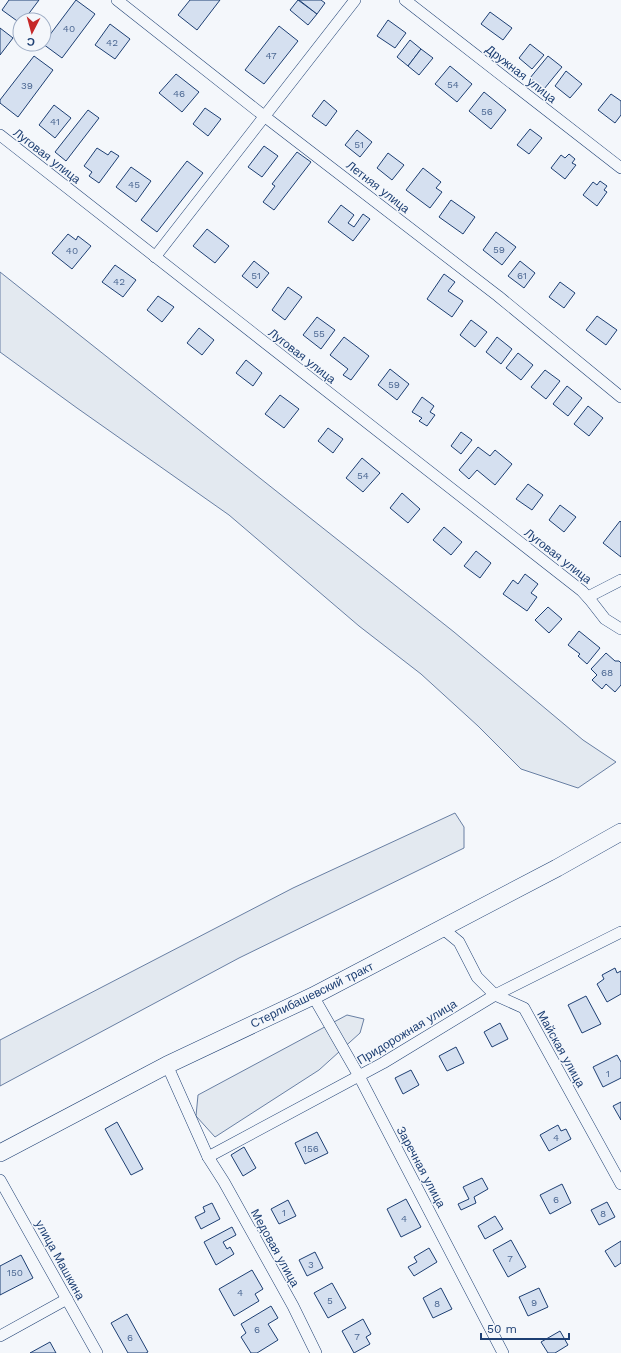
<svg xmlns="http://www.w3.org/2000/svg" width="621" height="1353" font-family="'Work Sans',sans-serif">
<rect width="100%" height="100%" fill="#f4f7fb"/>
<g fill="#e3e9f0" stroke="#687fa3">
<path d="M0 272 454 632 583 740 616 762 578 788 521 769 478 726 421 674 359 626 229 515 77 408 0 352Z"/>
<path d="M455 813 464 827V848L239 958 0 1086V1040L293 888Z"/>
<path d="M347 1015 364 1019 360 1033 319 1070 215 1137 196 1116 198 1095Z"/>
</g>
<g fill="#d5e0f0" stroke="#1d3f73">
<path d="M9 0H39L24 20H20V23L2 10Z"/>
<path d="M76 0 95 14 62 58 43 44Z"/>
<path d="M190 0H220L197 30 178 15Z"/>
<path d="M298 0 317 14 308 25 290 10Z"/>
<path d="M299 0H321L325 3 317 14Z"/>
<path d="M490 12 512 28 503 40 481 24Z"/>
<path d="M388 20 406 33 395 48 377 36Z"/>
<path d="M110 24 130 39 115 59 95 45Z"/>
<path d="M279 26 298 41 264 84 245 70Z"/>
<path d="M0 28 13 38 0 55Z"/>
<path d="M410 40 421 49 408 66 397 57Z"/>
<path d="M530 44 544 55 532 69 519 58Z"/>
<path d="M421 49 433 58 419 75 408 66Z"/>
<path d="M34 56 53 70 18 117 0 103V100Z"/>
<path d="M548 56 562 67 544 89 530 78Z"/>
<path d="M450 66 472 84 457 102 435 84Z"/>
<path d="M566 71 582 84 570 98 555 86Z"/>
<path d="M176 74 199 92 182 112 159 93Z"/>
<path d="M484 92 506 110 491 129 469 111Z"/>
<path d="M611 94 621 101V115L615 123 598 110Z"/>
<path d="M324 100 337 111 326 126 312 116Z"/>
<path d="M54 105 71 118 55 138 39 125Z"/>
<path d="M205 108 221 119 208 136 193 124Z"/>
<path d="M88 110 99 118 66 161 55 152Z"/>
<path d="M530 129 542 138 529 154 517 145Z"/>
<path d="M357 130 372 142 360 157 345 145Z"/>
<path d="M264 146 278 156 262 177 248 167Z"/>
<path d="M97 148 108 155 111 151 119 156 99 183 89 176 92 172 84 166Z"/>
<path d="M297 152 311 162 274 210 263 202 275 186 272 184Z"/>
<path d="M388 153 404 165 392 180 377 168Z"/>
<path d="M569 154 575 159 572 163 576 165 565 179 551 168 561 155 565 158Z"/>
<path d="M187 161 203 173 157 232 141 220Z"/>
<path d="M131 167 151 181 136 202 116 187Z"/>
<path d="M423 168 441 182 436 188 442 192 430 208 406 190Z"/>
<path d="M600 181 607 186 604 190 607 192 597 206 583 195 593 182 597 185Z"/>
<path d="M451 200 475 217 463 234 439 217Z"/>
<path d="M341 205 354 215 348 223 354 227 363 214 370 219 353 241 328 222Z"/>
<path d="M207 229 229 246 215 263 193 246Z"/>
<path d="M496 232 516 247 502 265 483 250Z"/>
<path d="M68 234 76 240 78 236 91 246 72 269 52 253Z"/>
<path d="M254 261 269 273 257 288 242 276Z"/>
<path d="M520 261 535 273 524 288 508 276Z"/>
<path d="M115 265 136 280 123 297 102 282Z"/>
<path d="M444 274 455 282 448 291 463 301 452 317 427 299Z"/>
<path d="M560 282 575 293 564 308 549 297Z"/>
<path d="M288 287 302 297 285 320 272 310Z"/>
<path d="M158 296 174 307 162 322 147 310Z"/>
<path d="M597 316 617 330 606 345 586 330Z"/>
<path d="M317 317 335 330 321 349 303 335Z"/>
<path d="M471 320 487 332 475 347 460 335Z"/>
<path d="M199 328 214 340 202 355 187 343Z"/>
<path d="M344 337 369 356 351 380 343 375 348 369 330 355Z"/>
<path d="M497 337 512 349 501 364 486 352Z"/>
<path d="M518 353 533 365 521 380 506 368Z"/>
<path d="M246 360 262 373 253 386 236 373Z"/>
<path d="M390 369 409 384 397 400 378 385Z"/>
<path d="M545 370 560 381 546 399 531 387Z"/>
<path d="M567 386 582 398 568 416 553 404Z"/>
<path d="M280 395 299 409 284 428 265 414Z"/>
<path d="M422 397 434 406 430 412 435 415 427 426 419 421 422 418 412 412Z"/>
<path d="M588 406 603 418 589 436 574 424Z"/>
<path d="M328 428 343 439 333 453 318 441Z"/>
<path d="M461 432 472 440 461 454 451 446Z"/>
<path d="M478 447 490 456 495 450 512 464 495 485 477 470 469 479 459 470Z"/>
<path d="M362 458 380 473 363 492 346 478Z"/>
<path d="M528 484 543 495 532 510 516 499Z"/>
<path d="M402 493 420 509 408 523 390 508Z"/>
<path d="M560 505 576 517 564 532 549 520Z"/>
<path d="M620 521 621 522V557L603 543Z"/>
<path d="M444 527 462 542 451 555 433 540Z"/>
<path d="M476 551 491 563 480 578 464 566Z"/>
<path d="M525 574 538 584 531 593 537 597 527 611 503 594 513 580 518 584Z"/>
<path d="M548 607 562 619 549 633 535 620Z"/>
<path d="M579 631 600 648 587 664 578 656 580 654 568 645Z"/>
<path d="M606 653 615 661H619L621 663V685L615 692 606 684 602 689 592 680 597 675 591 669Z"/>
<path d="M615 968 617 973 621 971V994L607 1002 597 984 604 979 602 975Z"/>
<path d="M586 996 601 1024 582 1033 568 1005Z"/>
<path d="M500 1023 508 1039 492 1047 484 1032Z"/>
<path d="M456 1047 464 1063 447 1071 439 1056Z"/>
<path d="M617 1055 621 1062V1078L603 1087 593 1067Z"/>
<path d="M411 1070 419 1085 403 1094 395 1078Z"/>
<path d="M621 1102V1120L613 1106Z"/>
<path d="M117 1122 143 1169 131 1175 105 1129Z"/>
<path d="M558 1125 561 1131 566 1129 571 1139 549 1151 540 1135Z"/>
<path d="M317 1132 328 1153 305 1164 295 1143Z"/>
<path d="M244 1147 256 1168 243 1176 231 1155Z"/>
<path d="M482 1178 488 1189 474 1197 476 1203 461 1210 458 1204 469 1199 463 1187Z"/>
<path d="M562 1184 571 1203 550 1214 540 1195Z"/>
<path d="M406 1199 421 1227 401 1237 387 1209Z"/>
<path d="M288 1200 296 1216 279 1224 271 1209Z"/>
<path d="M607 1202 615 1217 599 1225 591 1210Z"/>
<path d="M212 1203 220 1219 201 1229 195 1217 205 1212 203 1207Z"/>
<path d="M495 1216 503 1229 485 1239 478 1226Z"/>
<path d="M232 1227 236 1235 223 1242 227 1249 230 1247 234 1254 216 1265 204 1242Z"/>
<path d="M511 1240 526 1267 508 1277 493 1250Z"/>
<path d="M621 1241V1263L615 1267 605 1251Z"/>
<path d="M429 1248 437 1262 414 1276 408 1267 417 1262 414 1257Z"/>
<path d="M315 1252 323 1268 307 1276 299 1260Z"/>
<path d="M21 1255 33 1278 0 1295V1266Z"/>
<path d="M252 1270 263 1289 255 1294 259 1301 234 1316 219 1289Z"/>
<path d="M332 1283 346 1308 328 1318 314 1293Z"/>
<path d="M441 1288 452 1309 433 1318 423 1298Z"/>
<path d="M539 1288 548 1307 528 1316 519 1297Z"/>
<path d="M271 1306 278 1318 268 1324 278 1340 257 1353H251L241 1337 246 1333 241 1324Z"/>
<path d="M127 1314 148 1352 146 1353H128L111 1323Z"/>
<path d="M363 1319 371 1334 366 1337 370 1344 354 1353 342 1331Z"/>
<path d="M560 1331 568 1345 555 1353H548L541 1342Z"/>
<path d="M50 1342 56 1353H30Z"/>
</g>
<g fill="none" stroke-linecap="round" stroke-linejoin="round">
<g stroke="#1d3f73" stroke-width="12">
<g id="minor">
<path d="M117 0 264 116 498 296 621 397"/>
<path d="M405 0 621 168"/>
<path d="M0 135 582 591 591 601 605 619 621 629"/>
<path d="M155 257 355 0"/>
<path d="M588 597 621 580"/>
<path d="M442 928 459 942 477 977 495 995 524 1008 621 1184"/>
<path d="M313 996 359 1076 503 1353"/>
<path d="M167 1065 208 1157 224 1182 293 1306 316 1353"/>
<path d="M208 1157 383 1063 495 995 621 932"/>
<path d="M0 1180 97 1353"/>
<path d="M0 1336 67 1299"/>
</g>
</g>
<g stroke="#1d3f73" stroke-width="18">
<path id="primary" d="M0 1153 167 1065 313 996 557 868 621 832"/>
</g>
<use href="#minor" stroke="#f4f7fb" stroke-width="11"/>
<use href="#primary" stroke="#f4f7fb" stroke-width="17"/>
</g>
<g text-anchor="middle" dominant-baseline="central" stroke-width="3" stroke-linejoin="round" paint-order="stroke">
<g font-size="10" fill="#4b6792">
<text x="69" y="28">40</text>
<text x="112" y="42">42</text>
<text x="271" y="55">47</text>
<text x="453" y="84">54</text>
<text x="27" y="85">39</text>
<text x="179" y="93">46</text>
<text x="487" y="111">56</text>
<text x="55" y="121">41</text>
<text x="359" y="144">51</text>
<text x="134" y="184">45</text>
<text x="499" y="249">59</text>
<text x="72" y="250">40</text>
<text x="256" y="275">51</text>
<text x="522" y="275">61</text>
<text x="119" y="281">42</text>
<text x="319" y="333">55</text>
<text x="394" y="384">59</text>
<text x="363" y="475">54</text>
<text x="607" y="672">68</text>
<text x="608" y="1073">1</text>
<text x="556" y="1137">4</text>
<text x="311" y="1148">156</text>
<text x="556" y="1199">6</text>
<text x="284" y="1212">1</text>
<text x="603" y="1213">8</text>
<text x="404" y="1218">4</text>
<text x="510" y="1258">7</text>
<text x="311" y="1264">3</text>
<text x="15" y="1272">150</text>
<text x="240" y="1292">4</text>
<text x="330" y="1300">5</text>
<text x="534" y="1302">9</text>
<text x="437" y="1303">8</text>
<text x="257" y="1329">6</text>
<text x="357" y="1336">7</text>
<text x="130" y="1337">6</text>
</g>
<g font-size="12" fill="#1d3f73" stroke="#f4f7fb">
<text transform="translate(521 74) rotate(38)">Дружная улица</text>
<text transform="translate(47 156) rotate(38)">Луговая улица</text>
<text transform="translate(378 187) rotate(38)">Летняя улица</text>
<text transform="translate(302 356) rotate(38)">Луговая улица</text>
<text transform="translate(558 556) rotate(38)">Луговая улица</text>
<text transform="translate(312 995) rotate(-26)">Стерлибашевский тракт</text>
<text transform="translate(407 1032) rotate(-31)">Придорожная улица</text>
<text transform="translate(561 1049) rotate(61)">Майская улица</text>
<text transform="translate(421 1167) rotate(62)">Заречная улица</text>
<text transform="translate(275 1248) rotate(61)">Медовая улица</text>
<text transform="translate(60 1260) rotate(61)">улица Машкина</text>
</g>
</g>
<g transform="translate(32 32) rotate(186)"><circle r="19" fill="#f4f7fb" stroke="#9eadc5"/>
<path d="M0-3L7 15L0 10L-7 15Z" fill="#c62828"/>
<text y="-6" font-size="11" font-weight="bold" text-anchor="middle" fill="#1d3f73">С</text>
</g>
<path d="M481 1333v6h88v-6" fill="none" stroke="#1d3f73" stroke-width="2"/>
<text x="487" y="1333" font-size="12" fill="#1d3f73" stroke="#f4f7fb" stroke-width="3" paint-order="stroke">50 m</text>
</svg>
